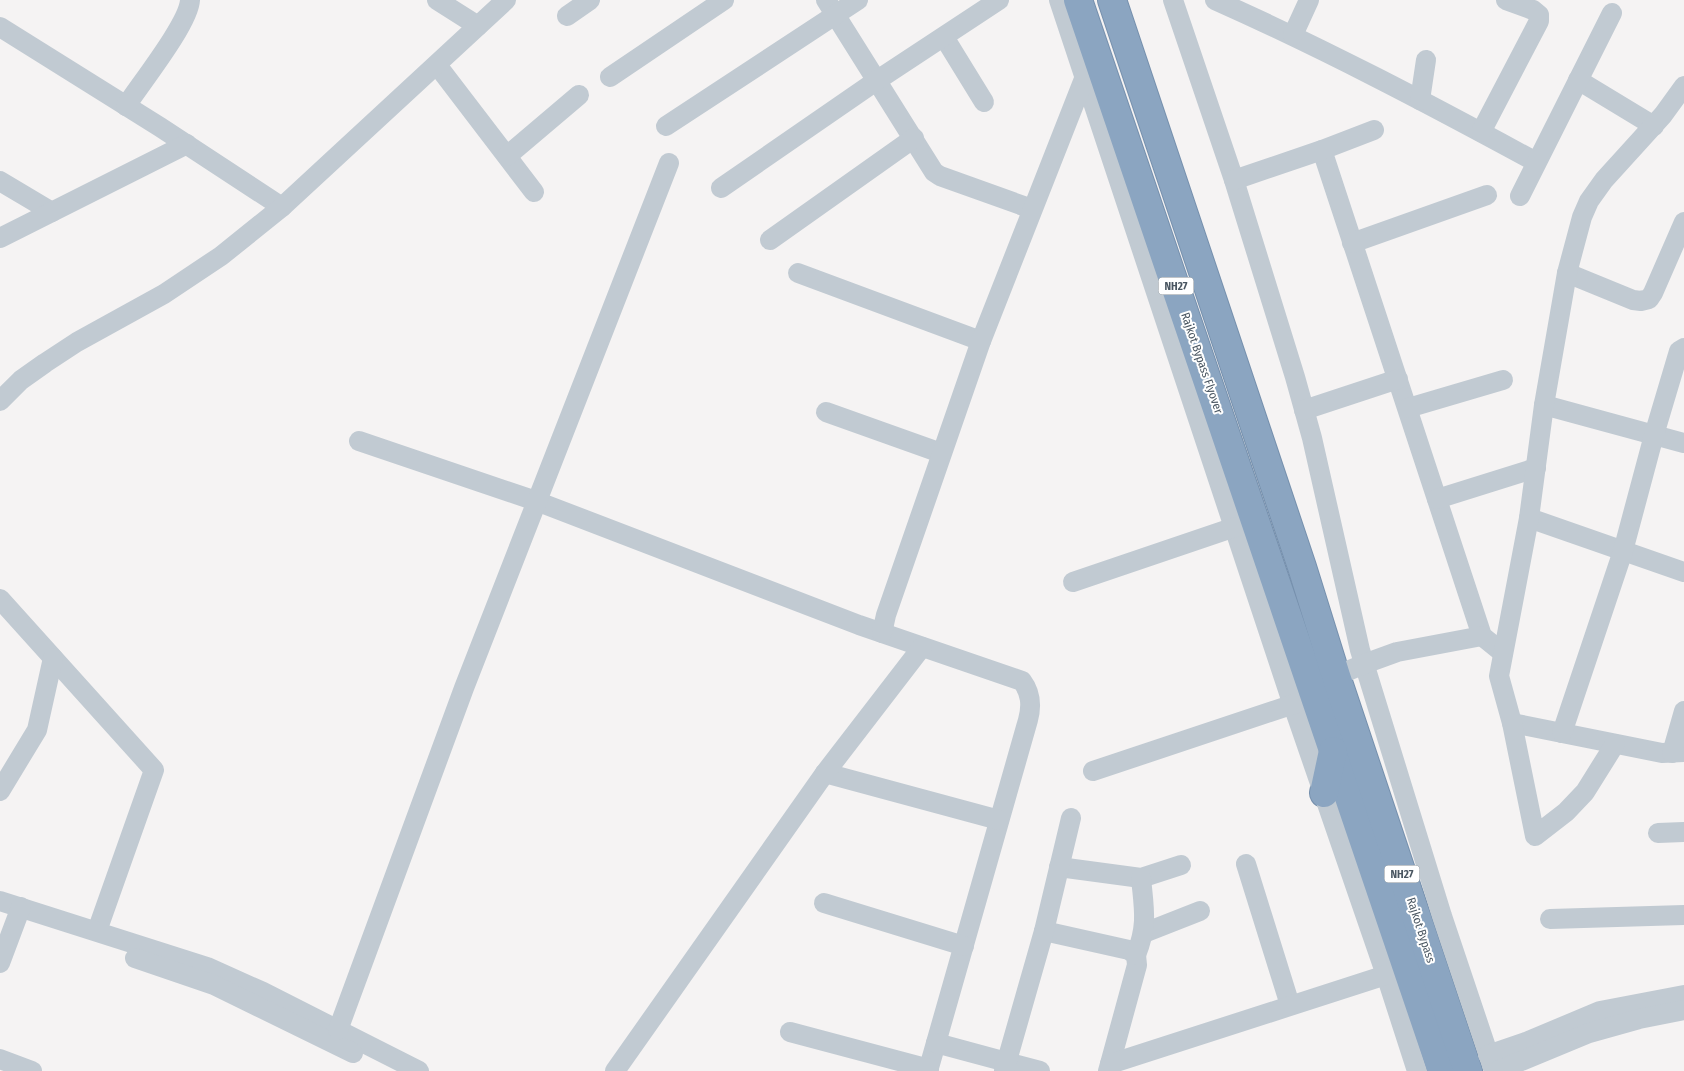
<svg xmlns="http://www.w3.org/2000/svg" width="1684" height="1071" font-family="'Fira Sans Condensed',sans-serif">
<rect width="100%" height="100%" fill="#f5f3f3"/>
<g fill="none" stroke-linecap="round" stroke-linejoin="round">
<g stroke="#7690ad" stroke-width="30">
<g id="highway">
<path d="M1078 0 1442 1071"/>
<path d="M1112 0 1302 567 1336 676 1468 1071"/>
<path d="M1324 793 1333 751"/>
</g>
</g>
<g stroke="#c1cad2" stroke-width="20">
<path d="M437 0 478 26"/>
<path d="M826 0 934 172 940 176 1032 209"/>
<path d="M1059 0 1293 705 1386 975 1417 1071"/>
<path d="M1173 0 1234 180 1295 377 1312 438 1360 650 1442 916 1494 1071"/>
<path d="M1215 0C1325 49 1431 105 1536 162"/>
<path d="M567 16 590 0"/>
<path d="M0 27 160 127 282 207"/>
<path d="M1293 35 1309 0"/>
<path d="M944 37 984 102"/>
<path d="M437 65 534 192"/>
<path d="M610 77 724 0"/>
<path d="M1578 80 1654 126"/>
<path d="M1420 100 1426 60"/>
<path d="M126 106C141 83 189 23 190 0"/>
<path d="M666 126 858 0"/>
<path d="M1481 132 1539 21V15L1533 10 1506 0"/>
<path d="M1322 150 1482 636 1503 653"/>
<path d="M507 156 579 95"/>
<path d="M1234 180 1322 150 1374 130"/>
<path d="M0 181 52 212"/>
<path d="M721 188 876 81 999 0"/>
<path d="M1520 196 1612 13"/>
<path d="M0 238 187 144"/>
<path d="M770 240 914 138"/>
<path d="M1352 243 1487 195"/>
<path d="M798 273 981 341"/>
<path d="M1567 273 1633 300 1641 301 1649 299 1653 293 1684 222"/>
<path d="M0 401 21 380 45 363 77 342 164 294 221 256 282 207 506 0"/>
<path d="M1544 405 1684 443"/>
<path d="M1408 408 1503 380"/>
<path d="M1304 410 1398 379"/>
<path d="M826 412 941 453"/>
<path d="M359 441 536 501 859 625 1022 681C1031 693 1032 705 1028 720L928 1071"/>
<path d="M1437 499 1536 468"/>
<path d="M1529 518 1684 572"/>
<path d="M1073 582 1235 527"/>
<path d="M0 599 154 770 97 931"/>
<path d="M882 633 886 615 981 341 1084 79"/>
<path d="M1336 676 1364 664 1397 652 1482 636"/>
<path d="M1512 723 1662 753 1684 752"/>
<path d="M1562 733 1623 551 1654 435 1679 351 1684 348"/>
<path d="M1615 744 1585 792 1566 812 1535 836 1512 723 1499 676 1529 518 1544 405 1567 273 1582 217 1589 201 1604 180 1663 115 1684 86"/>
<path d="M1672 753 1684 711"/>
<path d="M1093 771 1306 700"/>
<path d="M825 773 999 820"/>
<path d="M0 791 37 730 53 658"/>
<path d="M1658 833 1684 832"/>
<path d="M1246 864 1290 1005"/>
<path d="M1059 867 1141 878 1181 865"/>
<path d="M0 901 207 967 263 992 419 1071"/>
<path d="M824 903 964 946"/>
<path d="M1550 919 1684 915"/>
<path d="M1044 931 1129 950 1136 955 1137 965 1110 1064"/>
<path d="M1144 933 1200 911"/>
<path d="M1136 955C1148 925 1144 909 1141 878"/>
<path d="M135 958 214 985 353 1053"/>
<path d="M0 963 21 907"/>
<path d="M338 1030 464 688 669 163"/>
<path d="M790 1032 929 1069"/>
<path d="M936 1043 1040 1071"/>
<path d="M1488 1055 1526 1042 1600 1011 1684 995"/>
<path d="M0 1059 32 1071"/>
<path d="M615 1071 825 773 922 647"/>
<path d="M1004 1071 1044 931 1071 818"/>
<path d="M1108 1071 1110 1064 1386 975"/>
<path d="M1497 1071 1589 1033 1639 1019 1684 1010"/>
</g>
<use href="#highway" stroke="#8ba5c1" stroke-width="28"/>
</g>
<g text-anchor="middle" dominant-baseline="central" stroke-width="4" stroke-linejoin="round" paint-order="stroke">
<g fill="#fff" stroke="#808990" stroke-width="1">
<rect x="1158.5" y="277.5" width="35" height="17" rx="4"/>
<rect x="1384.5" y="865.5" width="35" height="17" rx="4"/>
</g>
<g font-size="11" font-weight="bold" fill="#4a5661">
<text x="1176" y="286">NH27</text>
<text x="1402" y="874">NH27</text>
</g>
<g font-size="12" fill="#4a5661" stroke="#fff">
<text transform="translate(1202 363) rotate(71)">Rajkot Bypass Flyover</text>
<text transform="translate(1421 930) rotate(72)">Rajkot Bypass</text>
</g>
</g>
</svg>
